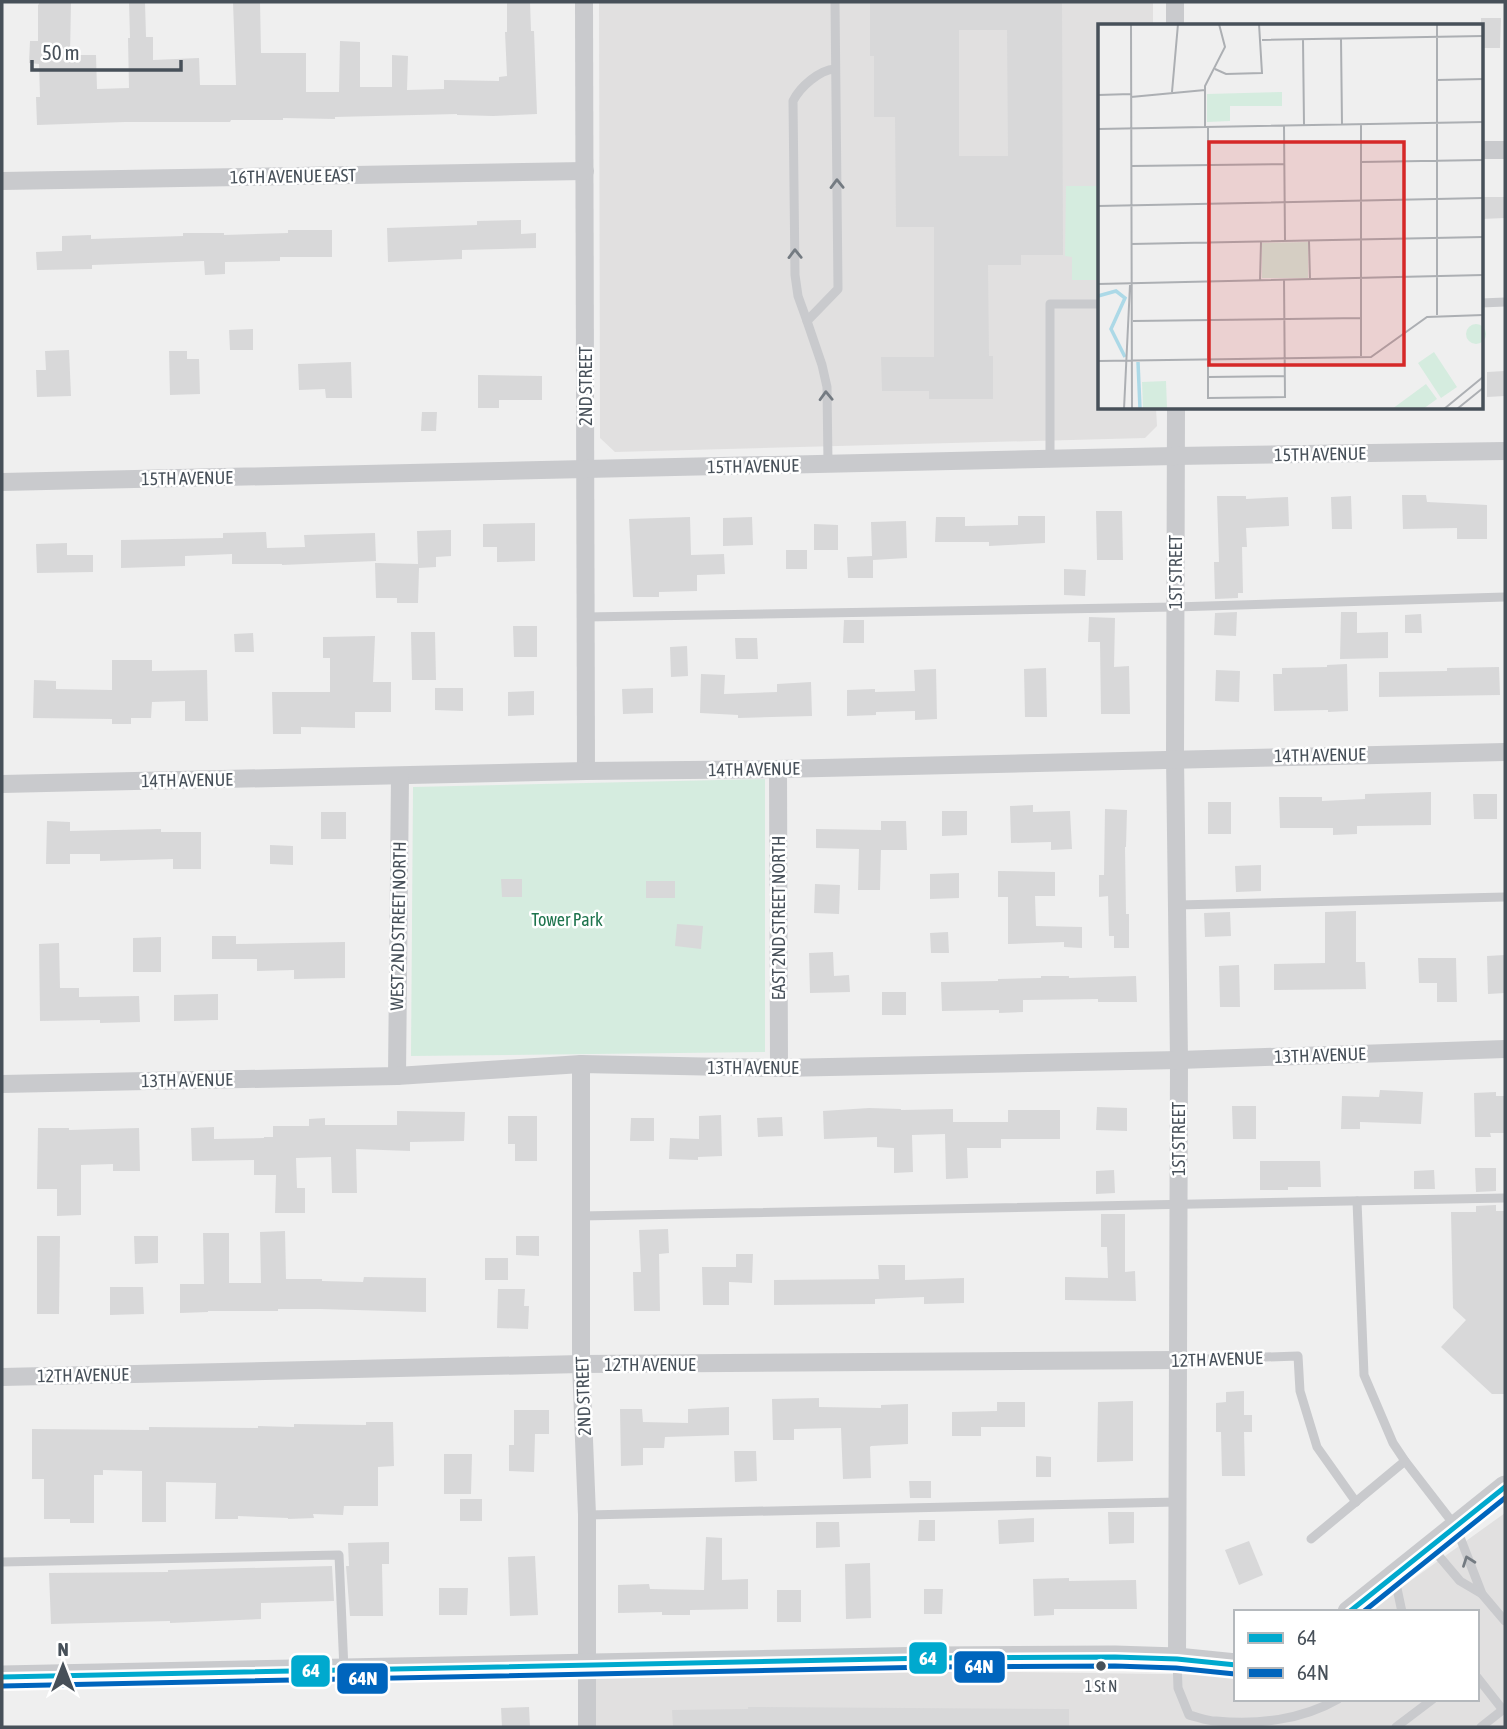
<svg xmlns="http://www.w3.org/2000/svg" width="1507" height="1729" font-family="'Asap Condensed',sans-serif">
<rect width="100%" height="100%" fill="#efefef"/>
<g fill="#e1e0e0">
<path d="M599 2H1153V26H1099V408H1156L1157 426 1145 438 615 452 600 438Z"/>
<path d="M1505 1513V1727H587V1666L1236 1675V1699H1477V1612H1367Z"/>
</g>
<g fill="#d5ecdf">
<path d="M1066 186H1099V280H1072V257L1065 256Z"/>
<path d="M765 779V1052L411 1056 413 787Z"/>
</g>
<g fill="#d8d8d9" fill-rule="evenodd">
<path d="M39 2H71L70 55H96L97 89 129 88 128 38H130L129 2H145L146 37H153V60L199 58 200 85H236L233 2H260L261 53H306V92H339L340 41 360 42V87H392V55L408 56 407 90 444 89V80L499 81V77L507 76 505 32H507V2H530L531 31H534L537 114 493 116 457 115V114L335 117V119L283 118V120H231L230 122H125L37 125 36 97H40L39 64 29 63 30 41H38V5L39 4Z"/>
<path d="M870 2H1062L1063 255H1021V265H988L989 356H993V399H929V391H882L881 357H934V227H896L895 117H874V56H870ZM959 30H1007L1008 156H959Z"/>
<path d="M1481 18H1501L1500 48H1481Z"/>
<path d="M1481 197H1505V218L1481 219Z"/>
<path d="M521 220V234L536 233V248L462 250V259L388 262 387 228 477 225V221Z"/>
<path d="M288 230H332V257H280V261L225 262V274L205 275 204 261 92 265V269L37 270 36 252 62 251V236L91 235V239L183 236V233H224V235L288 233Z"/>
<path d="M253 329V350H230L229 330Z"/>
<path d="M69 350 71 396 37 397 36 370H46L45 351Z"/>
<path d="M169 351H187V359H199L200 394 170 395Z"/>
<path d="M351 362 352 398H326L325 389 299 390 298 364Z"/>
<path d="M1505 371V396L1487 397V372Z"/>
<path d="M478 375 542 376V400H499V408H478Z"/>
<path d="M422 412H437L436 431H421Z"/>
<path d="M1402 495H1426L1427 502 1487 505V539H1457V528L1403 529Z"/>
<path d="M1217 496H1246V499L1288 497 1289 526 1246 528 1247 547H1242L1243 593H1238V598L1215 599 1214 562H1219Z"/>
<path d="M1351 496 1352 529H1332L1331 497Z"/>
<path d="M1096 511H1122L1123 560H1097Z"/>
<path d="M1018 516H1045V543L989 546V542H935L936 517H965V526L1018 525Z"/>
<path d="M690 517 691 555 724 554 725 574 697 575V591L659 592V597H633L629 519Z"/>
<path d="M752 517 753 545 723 546V518Z"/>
<path d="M906 521 907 558 873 560V578H848L847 557 872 556 871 522Z"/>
<path d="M535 523V561L497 562V547H483V524Z"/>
<path d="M814 524 838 525V550H814Z"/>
<path d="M451 530V556L436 557V567L419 568 418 603H397V598H376L375 563 418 564 417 531Z"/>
<path d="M266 532 267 548 305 547 304 535 375 533 376 561 282 565V564H232V554L185 556V566L121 568V540L223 538V533Z"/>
<path d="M67 543V555H93V572L37 573 36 544Z"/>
<rect x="786" y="550" width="21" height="19"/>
<path d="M1064 569 1086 570 1085 596 1064 595Z"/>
<path d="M1237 612 1236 636 1214 635 1215 613Z"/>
<path d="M1341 612H1357V633L1388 632V658L1340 659Z"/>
<path d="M1421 614 1422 633H1405V615Z"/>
<path d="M1089 617 1115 618 1114 667 1129 666 1130 714H1101L1100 642H1088Z"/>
<path d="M844 620H864V643H843Z"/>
<path d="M513 626H537V657H514Z"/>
<path d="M411 632H435L436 680H412Z"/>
<path d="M253 633 254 652H235L234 634Z"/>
<path d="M375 636 373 682H391V712H355V728L301 727V734H273L272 692H330V658H323V637Z"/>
<path d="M735 638H757L758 659H736Z"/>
<path d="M687 646 688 676 671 677 670 647Z"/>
<path d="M112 660H152V671L207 670 208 721H185V701L152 702 151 718H131V724H112V719L33 718 34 680 56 681V689L112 690Z"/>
<path d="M1347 664 1348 711 1328 712V710L1274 711 1273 674H1282V668L1327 667V665Z"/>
<path d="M1499 667 1500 695 1379 697V672L1447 671V668Z"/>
<path d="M1046 668 1047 717H1025L1024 669Z"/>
<path d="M936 669 937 719 915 720V711L876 712V715L847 716V690L875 689V692L915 691 914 670Z"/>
<path d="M1216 670 1240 671 1239 702 1215 701Z"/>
<path d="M701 674 725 675 724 694 777 692V684L811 682 812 716 738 718V715L700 713Z"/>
<path d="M435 688H463V711L435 710Z"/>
<path d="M653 688V713L623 714 622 689Z"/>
<path d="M534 691V715L508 716V692Z"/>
<path d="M1431 792V825L1357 826V834L1333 835V828H1280L1279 797H1322V801L1365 799V794Z"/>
<path d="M1473 794H1497V819H1474Z"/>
<rect x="1208" y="802" width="23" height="32"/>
<path d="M1033 805V812L1070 811 1072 849 1051 850V842L1011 843 1010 806Z"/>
<path d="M1105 809 1127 810 1126 847H1125L1126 914H1129V948H1114V936H1109L1108 896 1099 897V875H1104Z"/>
<path d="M942 811H967V835L942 836Z"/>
<rect x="321" y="812" width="25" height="27"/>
<path d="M47 821 70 822V831L161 829V832H201V869H173V859L100 861V854H70V864H46Z"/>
<path d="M881 821H906L907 850H881L880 890H858L859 849 816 848V829L881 830Z"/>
<path d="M270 845 293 846V865L270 864Z"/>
<path d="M1261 865V891L1236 892 1235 866Z"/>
<path d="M998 871 1055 872V896H1035L1036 926 1082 927V948L1064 947V942L1008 944V897H998Z"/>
<path d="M959 873V898L930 899V874Z"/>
<path d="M501 879H522V897H502Z"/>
<rect x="646" y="881" width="29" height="17"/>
<path d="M815 884 840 885 839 914 814 913Z"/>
<path d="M1356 911V962H1365L1366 989 1274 990V964L1325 963V912Z"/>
<path d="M1230 912 1231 936 1205 937 1204 913Z"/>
<path d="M677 924 703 926 701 949 675 946Z"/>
<path d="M948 932 949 953H931L930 933Z"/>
<path d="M212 936H236V944L345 942V978L294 979V970L257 971V959H212Z"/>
<path d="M161 937V972H133V938Z"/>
<path d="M59 943 60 988H79V997L139 996 140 1022 100 1023V1020L40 1021 39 944Z"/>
<path d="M833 952 834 976 849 975 850 992 810 993 809 953Z"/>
<path d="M1505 955V993L1488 994 1487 956Z"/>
<path d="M1418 958H1456L1457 1002H1437V983H1419Z"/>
<path d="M1239 965 1240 1007H1220L1219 966Z"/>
<path d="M1041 976H1069V978L1136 976 1137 1002H1098V999L1023 1000V1012L999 1013V1010L942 1011 941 982 998 981V979L1041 978Z"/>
<rect x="882" y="992" width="24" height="23"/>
<path d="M218 994V1020L174 1021V995Z"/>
<path d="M1380 1090 1423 1092 1421 1124 1360 1122V1129H1341L1342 1096 1379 1097Z"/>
<path d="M1496 1092V1096H1505V1133H1490L1491 1137H1475L1474 1093Z"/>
<path d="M1232 1106H1256V1139H1233Z"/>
<path d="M1097 1107 1127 1108V1131L1096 1130Z"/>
<path d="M869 1108 901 1109V1110L953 1109V1122H1008V1110H1060V1139H1001V1148H967L968 1178 946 1179 945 1134 912 1135 913 1172 894 1173V1148L877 1147V1137L824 1139 823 1111Z"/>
<path d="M397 1111 465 1112 464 1141 410 1142V1151L356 1149 357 1193H332L331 1157 296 1158 297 1188H305V1213H275L276 1175H254V1160L192 1161 191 1128 214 1127V1139L264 1138V1137H273V1126H309V1119L325 1118V1125H397Z"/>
<path d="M721 1115 722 1156 698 1157V1160L669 1159 670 1138 699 1139V1116Z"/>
<path d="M508 1116H537V1161H515V1144H508Z"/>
<path d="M782 1117 783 1136 758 1137 757 1118Z"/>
<path d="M631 1118H654V1141H630Z"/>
<path d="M38 1128H69V1130L139 1128 140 1171H113V1164L81 1165V1215L57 1216V1189H37Z"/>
<path d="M1260 1161H1320L1321 1187H1288V1190H1260Z"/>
<path d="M1475 1168H1496V1191L1476 1192Z"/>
<path d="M1114 1170 1115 1193 1096 1194V1171Z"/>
<path d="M1434 1170 1435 1189H1414V1171Z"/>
<path d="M1496 1205V1211H1505V1394H1492L1441 1347 1466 1320 1453 1308 1451 1212H1476V1206Z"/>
<path d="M1101 1214H1125V1272L1135 1271 1136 1301 1065 1300V1277L1108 1278 1107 1247H1101Z"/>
<path d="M668 1229 669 1253 659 1254 660 1311H634L633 1272H641L639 1230Z"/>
<path d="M285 1231 286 1279H322V1281L363 1282 364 1277 426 1278V1312L320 1309H278V1311H208V1312L180 1313V1284H204L203 1233H229V1283H261L260 1232Z"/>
<path d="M37 1236H60L59 1314H37Z"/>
<path d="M134 1236H158V1263L135 1264Z"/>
<path d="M516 1236H539V1256L516 1255Z"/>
<path d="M736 1254H753L752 1283 729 1282V1305H703L702 1267H736Z"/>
<rect x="485" y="1258" width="23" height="22"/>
<path d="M878 1265H905V1280L964 1278V1303L924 1304V1297L875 1299V1304L774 1305V1280L879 1279Z"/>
<path d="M110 1287H143L144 1314 110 1315Z"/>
<path d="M498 1289H525L524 1306H529L528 1329 497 1328Z"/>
<path d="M1244 1391V1415H1252V1432H1244L1245 1476H1222L1221 1432H1216V1403L1226 1402V1392Z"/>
<path d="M819 1398V1407L881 1408V1405L908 1404V1444L871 1446 870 1447 871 1478 843 1479 841 1428 794 1429V1440H773L772 1399Z"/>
<path d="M1133 1401V1461L1097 1462 1098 1402Z"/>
<path d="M997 1402H1025V1427H981V1436H952V1412L997 1411Z"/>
<path d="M729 1407V1435L665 1437 664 1448H643V1465L621 1466 620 1409H642L643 1422 688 1423V1409Z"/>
<path d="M514 1410H549V1434H535L534 1472 509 1471V1445H514Z"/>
<path d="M366 1422H393L394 1466 378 1467V1506H344L343 1515 313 1514 314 1518 288 1519V1518L238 1516V1519H215L216 1483 166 1482V1522H142V1471L103 1470V1475H94V1523H70V1519H44V1479H32V1429L149 1430V1427L258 1428V1426L294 1427V1424L366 1425Z"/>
<path d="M734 1451H756L757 1481 735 1482Z"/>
<path d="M444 1454H472L471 1494H444Z"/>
<path d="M1036 1456 1051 1457V1477H1036Z"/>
<path d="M909 1481H931V1498H910Z"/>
<rect x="460" y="1499" width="22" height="22"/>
<path d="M1108 1512H1134V1543L1109 1544Z"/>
<path d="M1034 1518V1542L999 1544 998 1520Z"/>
<path d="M919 1520H935V1541H918Z"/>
<path d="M816 1522H839L840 1547 816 1548Z"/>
<path d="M706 1537 722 1538V1580L748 1579V1609L690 1610V1615H662V1612L618 1613V1585L649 1584 650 1589 704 1590Z"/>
<path d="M1249 1541 1263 1575 1239 1585 1225 1550Z"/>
<path d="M389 1542V1564H382L383 1616H350L346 1566H349L348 1543Z"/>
<path d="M535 1556 538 1615 510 1616 508 1557Z"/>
<path d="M870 1563 871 1618 846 1619 845 1564Z"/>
<path d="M332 1566 334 1601 261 1603V1619L170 1623V1621L51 1624 49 1573 168 1572V1570Z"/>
<path d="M1069 1578V1581L1136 1580 1137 1609H1054V1615L1034 1616 1033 1579Z"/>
<path d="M439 1588H468L467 1615H439Z"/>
<path d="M924 1589H943L942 1614H924Z"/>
<rect x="777" y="1590" width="24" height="32"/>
<path d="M529 1707 530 1727H502L501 1708Z"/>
<path d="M748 1707 1069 1709V1727H673L672 1710 748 1709Z"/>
</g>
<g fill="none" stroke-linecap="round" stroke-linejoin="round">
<g stroke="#c9cacd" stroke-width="9">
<path d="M1481 303 1505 302"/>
<path d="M807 321 798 296 795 275 793 101C800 87 819 70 835 69"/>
<path d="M1050 459V304H1099"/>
<path d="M828 464 827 387 822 365 807 321 838 289 835 2"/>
<path d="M585 617 1175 607 1505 597"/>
<path d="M1177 905 1505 897"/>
<path d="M1357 1201 1364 1375 1393 1443 1405 1461 1456 1527 1482 1594 1505 1621"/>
<path d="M581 1216 1505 1198"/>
<path d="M1178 1360 1298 1356 1300 1391 1317 1447 1356 1502"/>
<path d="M587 1515 1177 1502"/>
<path d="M1311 1539 1405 1461"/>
<path d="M1432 1548 1460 1581 1482 1594"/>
<path d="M2 1562 339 1555 344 1670"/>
<path d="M1395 1579 1402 1612"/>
<path d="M1177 1660 1178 1688 1189 1715C1198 1717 1207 1721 1216 1721 1257 1725 1302 1720 1338 1699"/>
<path d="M1477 1677 1503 1710"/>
<path d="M1396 1727 1433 1699"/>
<path d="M1481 1727 1505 1708"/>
</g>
<g stroke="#c9cacd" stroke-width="18">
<path d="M584 2 586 771"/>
<path d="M1175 2V26"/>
<path d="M1481 150H1505"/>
<path d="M2 181 585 171"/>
<path d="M1176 408 1175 758 1179 1060 1177 1659"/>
<path d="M2 482 1175 456 1505 451"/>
<path d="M778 769 779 1068"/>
<path d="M2 784 586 771 778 769 1505 752"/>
<path d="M581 1064V1364L587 1515V1727"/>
<path d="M397 1076 400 776"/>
<path d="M2 1084 397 1076 581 1064 779 1068 1179 1060 1505 1049"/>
<path d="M2 1377 581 1364 1178 1360"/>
</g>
<g stroke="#c9cacd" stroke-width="23">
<path d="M1349 1612 1505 1487"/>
<path d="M2 1677 933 1658 1115 1657 1177 1659 1236 1665"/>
</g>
<g stroke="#fff" stroke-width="10">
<g id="bus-1">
<path d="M1349 1612 1505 1487"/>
<path d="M2 1677 933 1658 1115 1657 1177 1659 1236 1665"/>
</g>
</g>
<g stroke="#fff" stroke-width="10">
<g id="bus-2">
<path d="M1363 1612 1505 1498"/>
<path d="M2 1686 933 1667 1115 1666 1176 1668 1235 1674"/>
</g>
</g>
<use href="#bus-1" stroke="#00a9ce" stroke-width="5"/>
<use href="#bus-2" stroke="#0065bd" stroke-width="5"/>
</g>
<defs><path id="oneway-chevron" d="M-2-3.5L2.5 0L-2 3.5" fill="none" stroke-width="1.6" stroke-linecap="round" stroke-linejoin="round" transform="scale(1.75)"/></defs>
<g stroke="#747b82">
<use href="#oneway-chevron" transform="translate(837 184) rotate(-91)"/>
<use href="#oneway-chevron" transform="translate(795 254) rotate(-91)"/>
<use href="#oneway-chevron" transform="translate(826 396) rotate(-92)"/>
<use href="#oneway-chevron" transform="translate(1468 1561) rotate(-110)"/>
</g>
<circle fill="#475059" stroke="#fff" stroke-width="2.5" cx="1101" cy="1666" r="6"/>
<g text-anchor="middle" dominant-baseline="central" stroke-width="5" stroke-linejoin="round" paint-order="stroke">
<g font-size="16" fill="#475059" stroke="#fff">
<text x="1101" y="1686">1 St N</text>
</g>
<g font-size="18" fill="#475059" stroke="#fff">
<text transform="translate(293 176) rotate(-1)">16TH AVENUE EAST</text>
<text transform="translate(585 386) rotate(-90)">2ND STREET</text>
<text transform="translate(1320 454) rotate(-1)">15TH AVENUE</text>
<text transform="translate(753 466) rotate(-1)">15TH AVENUE</text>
<text transform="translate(187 478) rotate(-1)">15TH AVENUE</text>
<text transform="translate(1175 572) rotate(-90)">1ST STREET</text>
<text transform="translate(1320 755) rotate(-1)">14TH AVENUE</text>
<text transform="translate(754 769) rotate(-1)">14TH AVENUE</text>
<text transform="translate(187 780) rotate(-1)">14TH AVENUE</text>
<text transform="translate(778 918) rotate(-90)">EAST 2ND STREET NORTH</text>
<text transform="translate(398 926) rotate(-89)">WEST 2ND STREET NORTH</text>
<text transform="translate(1320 1055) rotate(-2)">13TH AVENUE</text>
<text x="753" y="1067">13TH AVENUE</text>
<text transform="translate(187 1080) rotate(-1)">13TH AVENUE</text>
<text transform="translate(1178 1139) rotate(-90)">1ST STREET</text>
<text transform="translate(1217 1359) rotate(-2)">12TH AVENUE</text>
<text x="650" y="1364">12TH AVENUE</text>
<text transform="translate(83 1375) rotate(-1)">12TH AVENUE</text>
<text transform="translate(583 1396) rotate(-92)">2ND STREET</text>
</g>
<g font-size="18" fill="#1e744d" stroke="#fff">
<text x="567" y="919">Tower Park</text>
</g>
</g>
<g transform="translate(1098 24)">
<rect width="385" height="385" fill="#efefef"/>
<path d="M184 68V82H132V97L109 98V70ZM210 218V254H164V219ZM368 310a10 10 0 1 1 20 0a10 10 0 1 1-20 0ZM336 328 359 363 343 374 320 339ZM68 357 69 384H45L44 358ZM328 360 339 375 325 385H294Z" fill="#d5ecdf"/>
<path fill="none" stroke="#acd9e7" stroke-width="3.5" d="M0 272 18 267 27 274 13 305 27 333M40 338 42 385"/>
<path fill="none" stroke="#acafb3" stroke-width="2" d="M33 0 34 385M339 0V291M243 15 244 101M164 16 385 12M205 16 206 101M117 45 128 50 164 49 161 0M339 56 385 55M74 68 80 0M0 71 33 70M33 73 107 66M263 100V332M186 102 187 217M107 103V62L127 23 121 0M110 103V374L187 373 186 255M0 105 385 98M263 138 385 136M34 142 186 140M0 182 385 174M211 217 212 256M33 220 385 213M162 257 163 218M0 260 385 251M35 297 263 294M0 337 273 333 329 293 385 291M110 353 187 352M26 385 32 261M346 385 385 353M359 385 385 364"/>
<path fill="#d62828" fill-opacity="0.15" stroke="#d62828" stroke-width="3.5" d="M111 118H306V341H111Z"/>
<rect width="385" height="385" fill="none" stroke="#475059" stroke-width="3.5"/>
</g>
<g stroke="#fff" stroke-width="2.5">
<rect x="908" y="1641" width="40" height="34" rx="7" fill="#00a9ce"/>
<rect x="953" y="1650" width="53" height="34" rx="7" fill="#0065bd"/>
<rect x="290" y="1654" width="41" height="34" rx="7" fill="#00a9ce"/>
<rect x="336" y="1662" width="53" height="33" rx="7" fill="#0065bd"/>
</g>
<g font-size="19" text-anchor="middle" font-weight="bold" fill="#fff">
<text x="928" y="1665">64</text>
<text x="979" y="1673">64N</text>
<text x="311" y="1677">64</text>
<text x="363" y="1685">64N</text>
</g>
<rect width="1507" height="1729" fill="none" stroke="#475059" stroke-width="7"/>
<rect x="1234" y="1610" width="245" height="91" fill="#ffffff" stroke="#b5b9bd" stroke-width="2"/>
<rect x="1248" y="1633" width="35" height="10" fill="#00a9ce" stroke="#b5b9bd" stroke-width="2"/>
<text x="1297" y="1645" font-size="21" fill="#475059">64</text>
<rect x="1248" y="1668" width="35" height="10" fill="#0065bd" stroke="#b5b9bd" stroke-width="2"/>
<text x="1297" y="1680" font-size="21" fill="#475059">64N</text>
<g transform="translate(63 1666)" stroke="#ffffff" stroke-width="5" paint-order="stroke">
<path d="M0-5L12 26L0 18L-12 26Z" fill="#475059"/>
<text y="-10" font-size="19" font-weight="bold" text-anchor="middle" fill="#475059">N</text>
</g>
<path d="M32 60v10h149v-10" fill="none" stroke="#475059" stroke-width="3.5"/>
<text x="42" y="60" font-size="21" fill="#475059" stroke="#ffffff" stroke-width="5" paint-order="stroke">50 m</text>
</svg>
